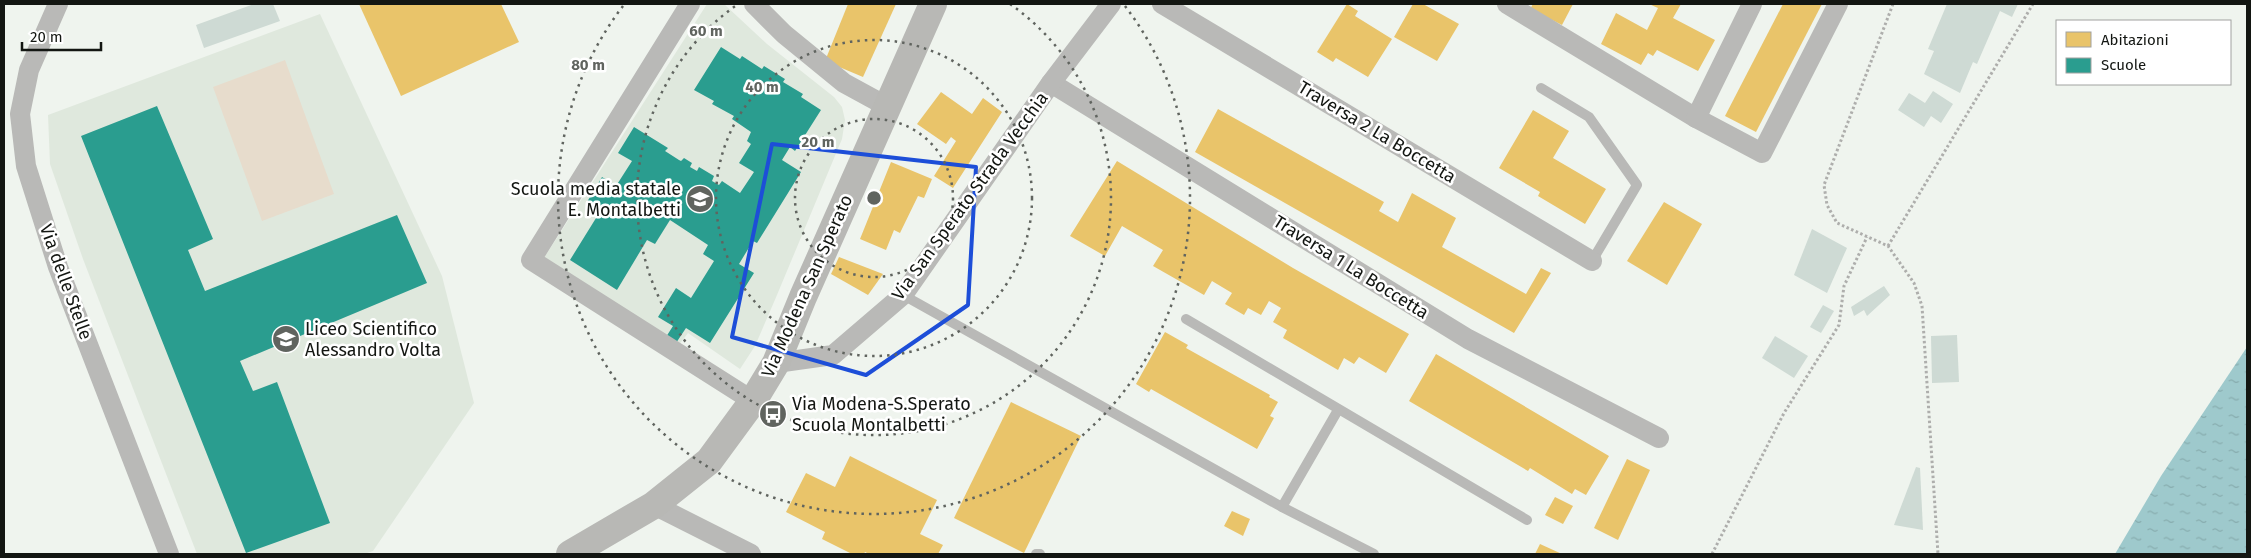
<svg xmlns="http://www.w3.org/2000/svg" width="2251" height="558" font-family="'Fira Sans',sans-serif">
<defs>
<pattern id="water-ripples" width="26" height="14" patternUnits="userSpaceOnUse" patternTransform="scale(1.25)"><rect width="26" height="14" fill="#9ec9cc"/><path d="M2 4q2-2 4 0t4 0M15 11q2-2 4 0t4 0" fill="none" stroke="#87acae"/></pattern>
</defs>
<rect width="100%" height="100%" fill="#eff4ee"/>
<g fill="#dfe8dd">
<path d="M707 4H724L767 44 834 97 842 107 845 120 842 139 777 295 755 346 740 369 688 333 678 346 544 258Z"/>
<path d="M320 14 442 276 474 403 373 551 364 554H197L83 259 50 164 48 115Z"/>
</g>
<path fill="#e7dccc" d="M285 60 334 194 262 221 213 87Z"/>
<path fill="url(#water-ripples)" d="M2247 347V554H2115L2161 476Z"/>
<g fill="#e9c46a">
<path d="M359 4H501L519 42 401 96Z"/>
<path d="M848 4H896L863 77 825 61Z"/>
<path d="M1347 4 1358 11 1355 16 1392 39 1368 77 1336 58 1333 62 1317 52Z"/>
<path d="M1413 4H1423L1459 24 1437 61 1394 37Z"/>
<path d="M1533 4H1573L1562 25 1530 9Z"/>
<path d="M1649 4H1681L1673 18 1715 40 1698 71 1657 50 1653 56 1648 53 1641 65 1601 44 1616 13 1647 30 1658 8Z"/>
<path d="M1783 4H1822L1756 132 1725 116Z"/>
<path d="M941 92 972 114 983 98 1002 112 953 188 934 176 956 141 951 137 946 144 917 124Z"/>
<path d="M1218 109 1384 202 1379 211 1398 222 1412 193 1456 218 1442 247 1526 294 1541 268 1551 273 1514 333 1195 152Z"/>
<path d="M1533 110 1569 131 1553 158 1606 189 1585 224 1538 196 1540 192 1499 168Z"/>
<path d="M1117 161 1293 268 1409 334 1386 373 1359 357 1354 364 1344 358 1338 370 1283 338 1287 330 1273 322 1281 308 1269 301 1261 315 1248 308 1244 315 1225 304 1232 293 1212 281 1204 295 1153 266 1163 250 1122 226 1105 256 1070 236Z"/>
<path d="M891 162 932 179 924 198 918 196 900 233 894 230 886 250 860 239Z"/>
<path d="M1664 202 1702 224 1667 285 1627 261Z"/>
<path d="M839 257 883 274 868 295 831 274Z"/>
<path d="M1165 332 1188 345 1186 348 1270 395 1269 397 1278 402 1270 416 1274 418 1257 449 1151 389 1149 392 1136 384Z"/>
<path d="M1436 354 1609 456 1586 495 1575 489 1572 494 1530 468 1528 471 1409 401Z"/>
<path d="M1011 402 1081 436 1024 553 954 518Z"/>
<path d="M850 456 937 500 920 534 943 545 938 554H869L865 552 864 554H852L822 539 825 532 786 512 806 473 835 487Z"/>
<path d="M1627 459 1650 470 1618 540 1594 528Z"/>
<path d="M1555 497 1573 506 1563 524 1545 515Z"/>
<path d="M1232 511 1250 519 1243 536 1224 526Z"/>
<path d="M1540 544 1562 554H1535Z"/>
</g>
<g fill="#2a9d8f">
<path d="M721 47 740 59 742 56 762 69 764 66 785 79 783 82 803 94 801 97 821 110 795 151 790 147 782 160 801 172 757 243 753 241 739 264 754 273 710 343 686 328 676 343 666 337 673 326 658 317 676 288 691 298 714 261 703 254 708 245 670 220 655 244 647 240 617 290 570 260 601 210 587 202 602 177 616 186 632 161 618 153 634 127 668 148 665 151 679 160 681 161 684 158 692 163 690 167 697 171 699 167 714 176 712 181 719 185 722 181 740 193 754 172 739 163 751 144 747 141 751 132 732 119 734 116 712 104 714 101 694 90Z"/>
<path d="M157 106 213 239 188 250 205 291 397 215 427 283 240 361 253 391 277 382 330 523 246 553 81 136Z"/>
</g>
<g fill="#cedad4">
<path d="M254 4H273L280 21 204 48 196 25Z"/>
<path d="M1947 4H2018L2012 17 2000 11 1977 64 1973 62 1960 93 1924 74 1934 51 1928 49Z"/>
<path d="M1933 91 1953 104 1941 123 1931 116 1924 127 1898 110 1909 93 1925 103Z"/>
<path d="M1812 229 1847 248 1827 293 1794 275Z"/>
<path d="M1884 286 1890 295 1867 316 1864 310 1854 316 1851 307Z"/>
<path d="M1823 305 1834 311 1821 333 1810 327Z"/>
<path d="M1957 335 1959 382 1932 383 1931 336Z"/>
<path d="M1775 336 1808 356 1794 378 1762 358Z"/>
<path d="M1916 467 1920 468 1923 530 1894 525Z"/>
</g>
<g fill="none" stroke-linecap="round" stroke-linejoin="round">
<g stroke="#aeaeac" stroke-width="3" stroke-dasharray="2.5 2.5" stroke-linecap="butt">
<path d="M1893 4 1824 185 1827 205 1837 223 1888 246 1914 283 1922 306 1938 554"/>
<path d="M1888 246 2033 4"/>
<path d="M1712 554 1784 413 1839 325 1844 286 1867 237"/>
</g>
<g stroke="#b9b9b7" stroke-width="10">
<path d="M1541 88 1589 117 1637 185 1592 261"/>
<path d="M903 295 1282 507 1374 554"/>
<path d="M1186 319 1527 520"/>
<path d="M1282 507 1338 410"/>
<path d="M1036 554H1040"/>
</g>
<g stroke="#b9b9b7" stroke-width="20">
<path d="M58 4 29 70 20 114 26 166 58 267 169 554"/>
<path d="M690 4 531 260 753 401"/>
<path d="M754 4 784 34 844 83 888 107"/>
<path d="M1162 4 1592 261"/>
<path d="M1507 4 1696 118 1762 153 1838 4"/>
<path d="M1051 83 1468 339 1659 438"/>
<path d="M1696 118 1752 4"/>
<path d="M776 363 833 355 903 295 1051 83 1111 4"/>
<path d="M654 505 751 554"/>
</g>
<path stroke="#b8b8b5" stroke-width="28" d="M570 554 654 505 709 461 753 401 776 363 803 297 933 4"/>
</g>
<path fill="none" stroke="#1d4ed8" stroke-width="4" stroke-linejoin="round" d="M772 144 976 167 968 305 866 375 732 337Z"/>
<g fill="none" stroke="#60645f" stroke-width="2.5" stroke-dasharray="2.5 5">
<circle cx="874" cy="198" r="79"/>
<circle cx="874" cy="198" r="158"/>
<path d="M1010 4A237 237 0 1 1 738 4"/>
<path d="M1125 6A316 316 0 1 1 623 6"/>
</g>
<defs>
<g id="school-disc" transform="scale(1.4375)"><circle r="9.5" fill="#60645f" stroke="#fff"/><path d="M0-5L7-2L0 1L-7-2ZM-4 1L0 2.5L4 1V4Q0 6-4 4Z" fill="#fff"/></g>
<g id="university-disc" transform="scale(1.4375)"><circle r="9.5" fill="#60645f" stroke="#fff"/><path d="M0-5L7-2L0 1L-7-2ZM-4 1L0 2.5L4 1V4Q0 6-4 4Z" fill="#fff"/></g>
<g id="bus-disc" transform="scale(1.4375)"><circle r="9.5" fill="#60645f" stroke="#fff"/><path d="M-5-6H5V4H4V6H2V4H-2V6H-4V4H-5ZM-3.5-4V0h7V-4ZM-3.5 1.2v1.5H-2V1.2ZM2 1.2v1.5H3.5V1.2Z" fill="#fff"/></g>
</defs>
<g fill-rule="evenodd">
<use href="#school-disc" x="700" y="199"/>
<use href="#university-disc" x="286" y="339"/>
<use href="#bus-disc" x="773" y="414"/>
</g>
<g text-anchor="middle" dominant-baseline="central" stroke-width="5" stroke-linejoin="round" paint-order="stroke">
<g font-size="18" fill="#131612" stroke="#fff">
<text transform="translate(1377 132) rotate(31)">Traversa 2 La Boccetta</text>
<text transform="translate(970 196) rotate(-54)">Via San Sperato Strada Vecchia</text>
<text transform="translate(1351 267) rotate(32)">Traversa 1 La Boccetta</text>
<text transform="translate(66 282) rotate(70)">Via delle Stelle</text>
<text transform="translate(807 286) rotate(-66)">Via Modena San Sperato</text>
</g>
<g font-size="18" fill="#131612" stroke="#fff" text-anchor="start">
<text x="681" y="189" text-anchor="end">Scuola media statale<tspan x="681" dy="21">E. Montalbetti</tspan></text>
<text x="305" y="329">Liceo Scientifico<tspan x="305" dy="21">Alessandro Volta</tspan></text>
<text x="792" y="404">Via Modena-S.Sperato<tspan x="792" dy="21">Scuola Montalbetti</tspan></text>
</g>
</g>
<circle cx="874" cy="198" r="8" fill="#60645f" stroke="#fff" stroke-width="2.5"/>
<g font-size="15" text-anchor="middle" font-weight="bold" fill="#60645f" stroke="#fff" stroke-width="5" stroke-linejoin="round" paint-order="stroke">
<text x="706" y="36">60 m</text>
<text x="588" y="70">80 m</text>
<text x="762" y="92">40 m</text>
<text x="818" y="147">20 m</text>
</g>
<rect width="2251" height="558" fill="none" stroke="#131612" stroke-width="10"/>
<rect x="2056" y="20" width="175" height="65" fill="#ffffff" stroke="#a1a2a0"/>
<rect x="2066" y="32" width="25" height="15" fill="#e9c46a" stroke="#a1a2a0"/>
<text x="2101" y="45" font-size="15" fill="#131612">Abitazioni</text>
<rect x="2066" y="58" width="25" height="15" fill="#2a9d8f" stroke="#a1a2a0"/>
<text x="2101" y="70" font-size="15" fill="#131612">Scuole</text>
<path d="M22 42v8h79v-8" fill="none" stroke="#131612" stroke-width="2.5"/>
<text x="30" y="42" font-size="15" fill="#131612" stroke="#ffffff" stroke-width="4" paint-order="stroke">20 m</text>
</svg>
